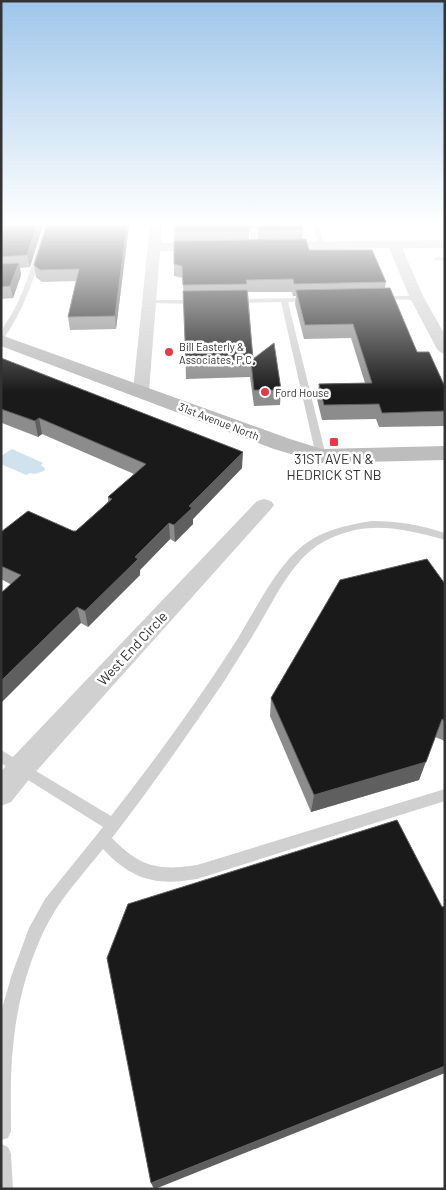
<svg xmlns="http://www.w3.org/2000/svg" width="446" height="1190" font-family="Barlow,sans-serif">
<rect width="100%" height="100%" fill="#fff"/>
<path fill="#cfe2ee" d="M12 449 43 463 41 465 45 468 44 471 35 474 30 473 26 475 1 464V456Z"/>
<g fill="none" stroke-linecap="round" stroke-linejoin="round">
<g fill="#d0d0d0" fill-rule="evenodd">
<path d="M45 225H51C38 264 28 304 4 338H1C1 327 9 320 14 310 28 283 35 254 45 225Z"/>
<path d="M313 225H319L324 247 319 246Z"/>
<path d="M253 229 256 231 257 246 254 248 251 246 250 231Z"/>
<path d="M437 257H445V261L435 260 434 259Z"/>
<path d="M379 296H417L420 298 417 300 377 299V297Z"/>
<path d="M310 298 312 299V301L288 302 326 456 321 459 316 456 281 302 234 303 231 301 234 299Z"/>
<path d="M149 300H198L202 302 198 304 147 303 145 302Z"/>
<path d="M372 521C398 521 421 525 445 533V540C402 528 365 519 323 542 292 560 277 595 259 625 248 644 236 662 225 680 189 733 152 786 112 838 140 867 158 871 197 865L445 789V801L197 879C156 886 132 880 103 849 87 869 70 888 56 909 31 949 17 1001 13 1047 10 1075 11 1103 11 1131L8 1138 1 1140V1012L12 974 29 928 45 899 103 827 1 763V750L111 816C154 761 195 705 233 646 252 617 273 571 299 549 319 531 346 525 372 521Z"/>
<path d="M1 1144 8 1147 11 1154 13 1189H1Z"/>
</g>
<g fill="#d0d0d0" fill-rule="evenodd">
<path d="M150 225H162L161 243H203L209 247 203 251H160L149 391 147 395H135L133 391Z"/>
<path d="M445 240V248H402L424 298 445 335V354L440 352 437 349 410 298 389 248 277 250 271 246 277 242Z"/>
<path d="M264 499 271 501 274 505 271 509 31 777 11 802 1 806V772L11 759 257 501Z"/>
</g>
<path fill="#bdbdbd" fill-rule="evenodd" d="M1 335 290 439 322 449 445 446V460L321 463 274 449 1 346Z"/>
</g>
<g fill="#8c8c8c" fill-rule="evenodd">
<path d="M1 225H43L30 267 20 268 21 275 13 298 1 299Z"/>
<path d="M47 225H129L116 329 70 330 68 317 76 281 42 282 36 277 34 265Z"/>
<path d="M175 225H301L303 230 302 239 309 250 386 282 385 288 417 352 445 387V426L379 427 376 419 322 420 317 399 319 384 365 383 351 338 304 339 295 304 296 296H293L292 292H248L253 359 281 390 280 405 254 406 250 377 186 379 183 278 174 276V231ZM252 227 258 231V240H249V230Z"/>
<path d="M1 358 242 468 193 519V524L175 542 170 539 140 570V575L88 627 1 579V532L76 531 108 502V497L134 474 42 434 38 437 2 423 1 424Z"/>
<path d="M445 584V741L435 737 419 780 311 812 270 716 271 698Z"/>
</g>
<g fill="#5f5f5f">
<path d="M37 225H43L30 267 27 255Z"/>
<path d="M127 225H129L116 329 115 316Z"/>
<path d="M248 225H252V227L248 231Z"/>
<path d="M19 263 21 275 13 298 10 286Z"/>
<path d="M39 418 42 434 38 437 35 421Z"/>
<path d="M243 452 242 468 193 519V524L175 542 174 525 189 506Z"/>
<path d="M169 523 170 539 140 570V575L88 627 85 611 135 557Z"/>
<path d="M77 607 81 623 1 703V681Z"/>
<path d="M442 719 419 780 311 812 314 795Z"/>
<path d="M445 1066V1073L155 1189H154L151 1183Z"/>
</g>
<g fill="#1a1a1a" stroke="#5f5f5f">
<path d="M1 225H37L27 255 1 257Z"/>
<path d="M47 225H127L115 316 68 317 79 269 40 270 34 265Z"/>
<path d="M175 225H249V231H174Z"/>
<path d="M258 225H301L303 230 259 231Z"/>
<path d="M306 239 309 250H372L386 282 294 284 293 279 246 280 247 284 183 285 182 266 174 264V241Z"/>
<path d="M19 263 10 286 1 287V264Z"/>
<path d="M390 288 417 352H429L445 387V411L382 413 379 404 324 405 319 384 372 383 353 324 305 325 296 290Z"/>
<path d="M247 290 253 359 274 343 281 390H254L251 362 186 363 183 291Z"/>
<path d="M1 358 243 452 189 506 192 508 174 525 169 523 135 557 138 559 85 611 77 607 1 681V593L21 575 1 566V532L28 511 73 531H76L112 499 108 497 146 464 39 418 35 421 1 409Z"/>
<path d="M427 559 445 584V721L442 719 426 762 314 795 271 698 340 580Z"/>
<path d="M397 820 442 907 445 906V1066L151 1183 107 958 128 904Z"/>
</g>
<linearGradient id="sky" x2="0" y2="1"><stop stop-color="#9ec6ea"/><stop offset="0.57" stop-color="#fff"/><stop offset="1" stop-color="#fff" stop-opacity="0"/></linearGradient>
<rect width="446" height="392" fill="url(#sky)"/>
<g fill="#e63946" stroke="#fff" stroke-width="2">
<circle cx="169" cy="352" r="5"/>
<circle cx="265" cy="392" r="5"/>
<rect x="329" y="437" width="10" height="10" rx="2.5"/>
</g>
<g text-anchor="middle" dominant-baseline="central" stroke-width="5" stroke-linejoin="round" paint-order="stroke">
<g font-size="11" fill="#333" stroke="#fff" text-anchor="start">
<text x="179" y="346">Bill Easterly &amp;<tspan x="179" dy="13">Associates, P.C.</tspan></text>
<text x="275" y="392">Ford House</text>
</g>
<g font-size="11" fill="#333" stroke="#fff">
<text transform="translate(219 421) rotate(21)">31st Avenue North</text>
</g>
<g font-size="14" fill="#333" stroke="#fff">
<text x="334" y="458">31ST AVE N &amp;<tspan x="334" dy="16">HEDRICK ST NB</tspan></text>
</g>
<g font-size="14" fill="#333" stroke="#fff">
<text transform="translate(132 648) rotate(-47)">West End Circle</text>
</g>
</g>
<rect width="446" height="1190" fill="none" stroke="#333333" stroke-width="5"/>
</svg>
